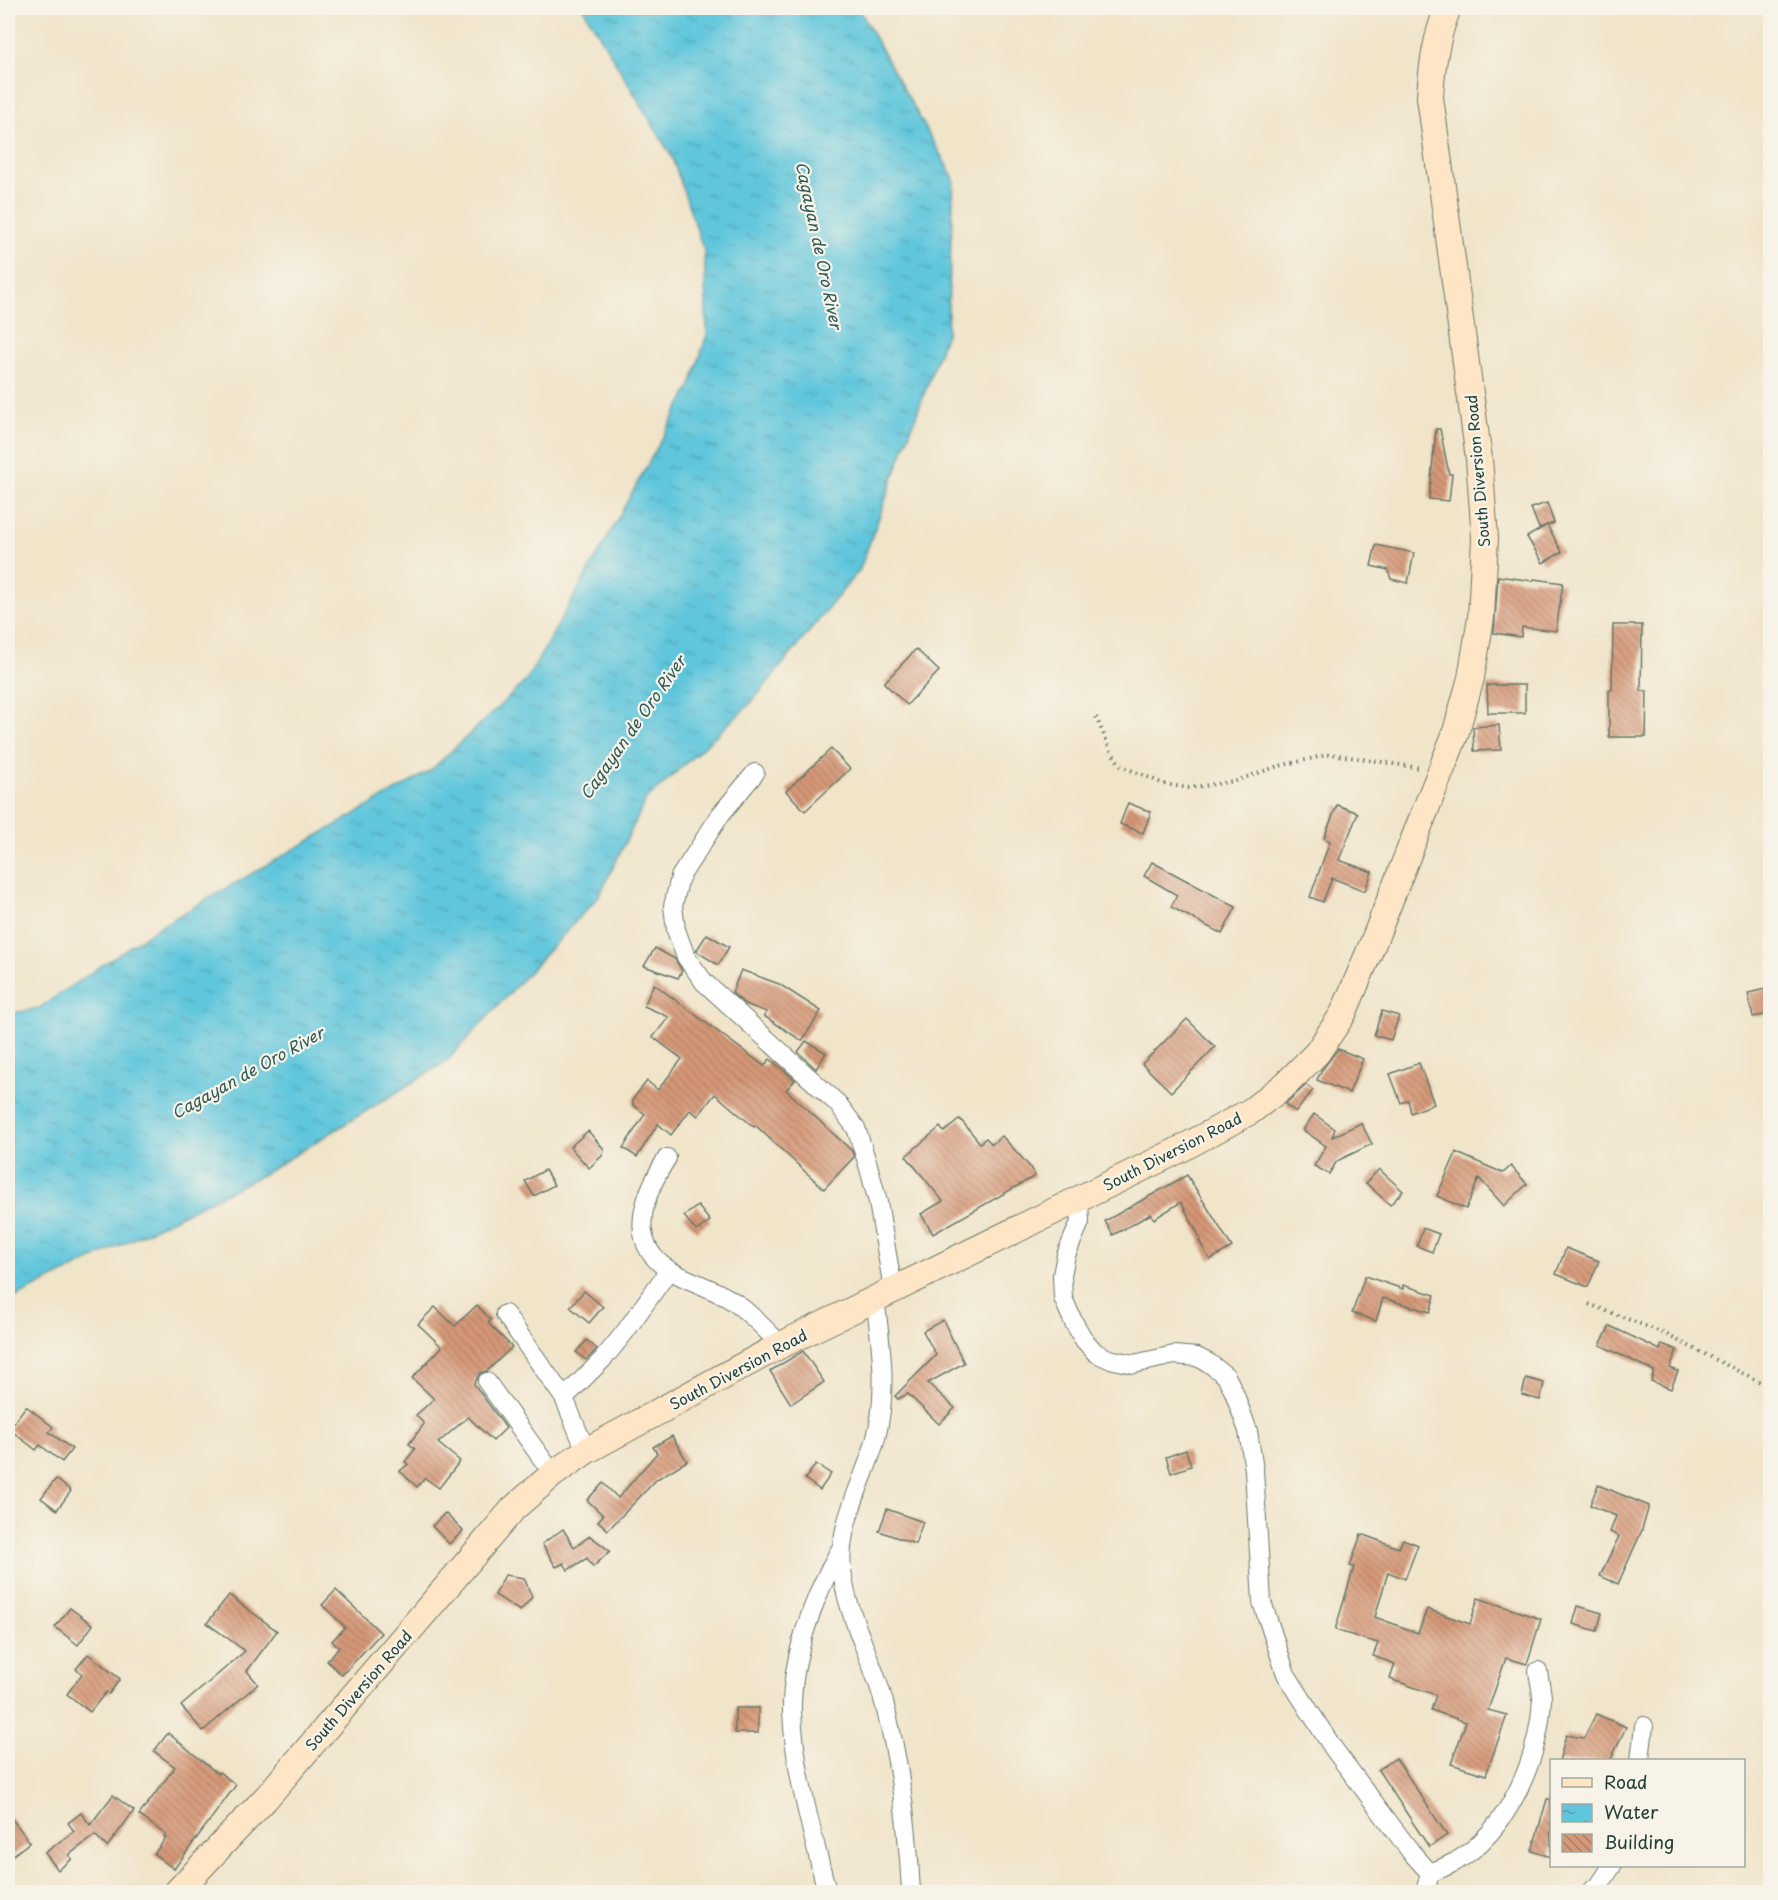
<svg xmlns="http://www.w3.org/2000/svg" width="1778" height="1900" font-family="'Playpen Sans',sans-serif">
<defs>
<pattern id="water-ripples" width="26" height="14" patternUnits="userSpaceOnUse" patternTransform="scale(1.5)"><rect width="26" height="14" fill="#5fc6dc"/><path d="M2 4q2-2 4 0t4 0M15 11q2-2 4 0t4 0" fill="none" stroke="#4ea2b3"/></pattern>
<pattern id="building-back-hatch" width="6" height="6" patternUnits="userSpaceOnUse" patternTransform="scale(1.5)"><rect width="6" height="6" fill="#d69877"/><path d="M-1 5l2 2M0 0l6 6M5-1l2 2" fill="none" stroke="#ad7d62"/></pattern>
</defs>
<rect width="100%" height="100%" fill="#f7f3e8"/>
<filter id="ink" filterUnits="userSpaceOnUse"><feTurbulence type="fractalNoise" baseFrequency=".0167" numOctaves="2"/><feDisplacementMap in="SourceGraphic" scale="12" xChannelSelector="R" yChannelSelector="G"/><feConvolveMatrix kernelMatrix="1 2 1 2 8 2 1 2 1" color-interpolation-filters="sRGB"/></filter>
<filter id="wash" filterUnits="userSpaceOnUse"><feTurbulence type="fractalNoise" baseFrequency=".008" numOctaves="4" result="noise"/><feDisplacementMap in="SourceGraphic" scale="24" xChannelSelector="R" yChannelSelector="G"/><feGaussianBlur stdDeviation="1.35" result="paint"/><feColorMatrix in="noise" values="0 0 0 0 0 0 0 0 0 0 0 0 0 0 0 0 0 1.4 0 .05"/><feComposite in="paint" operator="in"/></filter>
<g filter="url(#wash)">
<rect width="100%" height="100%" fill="#f0e4c9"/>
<path fill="url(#water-ripples)" stroke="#3f8288" stroke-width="1.5" d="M583 8H855L861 13 954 179 947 331 860 569 751 703 646 800 599 896 446 1062 264 1174 8 1301V1014L39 1008 154 930 430 771 526 681 597 556 690 388 707 334 704 251 672 157Z"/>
<g id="blocks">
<g fill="url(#building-back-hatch)">
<path d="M1436 429H1440L1449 474H1452L1449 501 1429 499Z"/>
<path d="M1547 503 1554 523 1539 528 1531 508Z"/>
<path d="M1547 525 1562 552 1543 563 1527 537Z"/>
<path d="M1376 545 1414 553 1408 583 1391 579 1388 570 1371 566Z"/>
<path d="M1498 576 1533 581 1534 579 1563 583 1556 631 1522 627 1521 637 1494 633Z"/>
<path d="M1613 625H1642L1641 691H1647L1646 737H1609V690H1612Z"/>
<path d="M916 649 939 671 907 705 884 683Z"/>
<path d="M1487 685H1525V713H1488Z"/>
<path d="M1499 725 1501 750 1474 751 1473 727Z"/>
<path d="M831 749 850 769 805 811 786 791Z"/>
<path d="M1128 803 1151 812 1143 833 1120 824Z"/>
<path d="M1337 805 1358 813 1339 860 1372 872 1365 891 1332 878 1323 902 1310 897 1330 841 1324 838Z"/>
<path d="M1152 862 1236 907 1222 934 1171 907 1177 895 1144 876Z"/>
<path d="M707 934 729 947 718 965 696 951Z"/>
<path d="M655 948 675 959 682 971 678 978 644 966Z"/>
<path d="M741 970 779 984 821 1011 802 1041 764 1016 767 1012 745 1004 732 993Z"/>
<path d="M654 984 764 1066 770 1059 795 1080 786 1090 852 1151 854 1157 824 1189 755 1125 754 1127 715 1094 698 1116 690 1110 671 1135 658 1124 637 1157 623 1148 645 1114 633 1105V1099L647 1081 658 1090 682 1059 653 1037 669 1017 644 1006Z"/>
<path d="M1770 988V1014L1753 1017 1748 993Z"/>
<path d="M1382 1011 1399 1016 1391 1040 1374 1035Z"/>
<path d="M1187 1019 1215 1047 1171 1092 1142 1064Z"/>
<path d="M806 1041 826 1053 816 1069 798 1052Z"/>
<path d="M1338 1049 1363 1059 1349 1093 1317 1080 1321 1071Z"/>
<path d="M1419 1063 1434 1104 1411 1113 1408 1100 1401 1103 1390 1074Z"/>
<path d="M1306 1085 1313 1090 1296 1112 1285 1104Z"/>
<path d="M1314 1114 1335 1129 1332 1137 1361 1123 1372 1144 1337 1161 1329 1174 1314 1166 1326 1146 1303 1130Z"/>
<path d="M960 1119 980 1143 986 1138 992 1144 1002 1136 1030 1167 1035 1176 933 1234 921 1214 943 1201 906 1156 940 1127 944 1132Z"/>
<path d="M588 1131 604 1149 603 1155 589 1168 570 1147Z"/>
<path d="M1455 1152 1503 1173 1511 1166 1527 1184 1504 1206 1479 1178 1466 1209 1437 1196 1456 1153Z"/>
<path d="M1379 1169 1403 1191 1390 1205 1366 1183Z"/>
<path d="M545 1170 554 1185 534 1196 525 1181Z"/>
<path d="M1187 1175 1232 1247 1210 1260 1199 1241 1201 1240 1181 1202 1154 1219 1151 1214 1113 1235 1105 1221Z"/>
<path d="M698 1206 710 1221 696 1231 684 1216Z"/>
<path d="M1423 1228 1439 1234 1432 1252 1417 1246Z"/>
<path d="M1566 1248 1599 1261 1588 1287 1556 1274Z"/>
<path d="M1365 1276 1403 1289V1285L1435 1295 1430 1312 1383 1298 1376 1321 1352 1313Z"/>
<path d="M584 1291 603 1307 589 1323 570 1307Z"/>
<path d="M477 1305 491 1320 488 1323 512 1347 487 1371 480 1373 474 1384 506 1428 493 1441 468 1417 438 1443 460 1461 439 1488 425 1478 417 1487 400 1471 408 1464 405 1462 415 1449 409 1444 424 1424 416 1415 434 1399 412 1378 442 1347 418 1324 435 1307 455 1326Z"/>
<path d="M943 1320 964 1363 928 1383 955 1408 939 1424 908 1394 898 1399 895 1396 936 1355 923 1331Z"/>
<path d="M1610 1326 1660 1350 1662 1344 1677 1350 1670 1368 1678 1371 1671 1389 1651 1381 1654 1371 1600 1345Z"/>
<path d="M587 1340 597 1349 586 1360 576 1352Z"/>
<path d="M803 1351 824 1382 791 1404 770 1371Z"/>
<path d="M1526 1378 1544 1383 1540 1400 1522 1395Z"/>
<path d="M26 1406 53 1427 49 1432 72 1449 62 1462 40 1445 36 1450 9 1429Z"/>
<path d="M672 1436 687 1461 657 1479 608 1530 598 1521 603 1515 587 1500 603 1483 618 1498 657 1453 653 1447Z"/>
<path d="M1186 1450 1191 1466 1171 1473 1166 1457Z"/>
<path d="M816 1464 831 1474 820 1490 805 1479Z"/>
<path d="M56 1479 71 1491 57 1510 41 1498Z"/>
<path d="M1598 1485 1649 1506 1642 1530 1618 1584 1600 1576 1619 1536 1610 1532 1616 1516 1590 1505Z"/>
<path d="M887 1509 923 1522 915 1544 879 1531Z"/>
<path d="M445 1513 463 1531 449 1544 432 1526Z"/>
<path d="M563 1529 574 1547 590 1536 610 1551 593 1567 587 1558 568 1570 564 1563 556 1567 542 1544Z"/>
<path d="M1361 1534 1399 1548 1403 1539 1418 1545 1405 1579 1388 1572 1375 1617 1418 1633 1427 1609 1470 1624 1478 1598 1541 1619 1527 1664 1506 1658 1488 1710 1507 1715 1486 1775 1451 1764 1466 1722 1431 1710 1436 1695 1390 1679 1395 1664 1373 1656 1378 1643 1335 1630 1354 1567 1350 1566Z"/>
<path d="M505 1575 524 1578 532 1597 520 1611 495 1595Z"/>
<path d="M336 1590 381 1633 342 1675 327 1661 339 1647 332 1641 345 1627 322 1605Z"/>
<path d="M229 1595 277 1631 247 1671 258 1684 203 1731 181 1706 245 1651 207 1623Z"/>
<path d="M1578 1606 1602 1613 1597 1631 1573 1624Z"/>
<path d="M70 1608 93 1625 78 1645 55 1627Z"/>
<path d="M88 1654 120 1679 109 1694 106 1692 90 1712 67 1694 82 1674 76 1669Z"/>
<rect x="735" y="1708" width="23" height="25"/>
<path d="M1596 1714 1626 1727 1610 1761H1559L1566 1735 1584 1738Z"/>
<path d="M168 1733 218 1774 219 1772 236 1785 174 1869 154 1854 166 1838 164 1837 166 1835 139 1815 175 1767 154 1751Z"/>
<path d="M1396 1758 1447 1835 1429 1847 1378 1770Z"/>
<path d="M113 1795 134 1811 107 1847 95 1835 69 1855 72 1859 58 1870 45 1853 74 1831 68 1823 81 1813 90 1825Z"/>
<path d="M1547 1799H1551V1857L1532 1851Z"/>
<path d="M8 1814 30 1842 8 1859Z"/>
</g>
</g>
</g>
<g filter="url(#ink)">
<use href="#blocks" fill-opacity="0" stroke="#687768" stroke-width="1.5"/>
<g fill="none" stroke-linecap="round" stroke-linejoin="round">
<g stroke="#687768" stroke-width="20">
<g id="street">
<path d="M755 773 721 814 680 877 673 906 676 930 686 957 704 982 838 1104 856 1128 868 1165 878 1202 893 1289"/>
<path d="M667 1158C644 1194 624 1244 671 1271 692 1283 717 1289 737 1304 753 1316 767 1331 781 1345"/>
<path d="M1079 1198 1080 1222 1066 1255 1062 1275 1063 1298 1073 1321 1084 1340 1096 1353 1109 1359 1134 1364 1174 1355 1197 1357 1209 1363 1226 1376 1234 1392 1248 1431 1254 1470 1262 1602 1286 1674 1333 1748 1411 1852 1430 1873"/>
<path d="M875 1298C881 1345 888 1391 876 1438 865 1480 837 1524 842 1569 846 1614 871 1656 883 1699 900 1761 908 1828 911 1892"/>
<path d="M505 1314 564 1398 586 1451"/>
<path d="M487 1382 553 1474"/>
<path d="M564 1398 603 1359 625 1332 669 1270"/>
<path d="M1640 1760 1644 1726"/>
<path d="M1430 1873C1438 1870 1447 1866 1455 1862 1509 1830 1539 1759 1542 1699 1542 1690 1539 1680 1538 1671"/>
<path d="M827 1892C813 1834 794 1771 792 1711 791 1659 814 1595 840 1550"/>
<path d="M1425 1892 1430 1873"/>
<path d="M1590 1892 1600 1884 1612 1866"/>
</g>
</g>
<g stroke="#687768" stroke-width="28">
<path id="secondary" d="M177 1892 266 1798 514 1508 553 1474 586 1451 781 1345 1181 1149 1251 1111 1286 1084 1317 1053 1343 1014 1373 943 1455 735 1471 678 1481 618 1485 538 1479 459 1430 97C1432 65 1436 37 1448 8"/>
</g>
<g stroke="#687768" stroke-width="4" stroke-dasharray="1.5 4.5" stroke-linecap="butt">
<path d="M1096 717 1111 751 1121 766 1164 784 1188 788 1236 781 1275 767 1331 754 1420 768"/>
<path d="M1589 1304 1661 1332 1770 1387"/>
</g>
<use href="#street" stroke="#fff" stroke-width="18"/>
<use href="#secondary" stroke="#fee5c5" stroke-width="26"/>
</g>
</g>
<g text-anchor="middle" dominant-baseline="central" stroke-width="4.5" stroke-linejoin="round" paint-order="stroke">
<g font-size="15" fill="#1f3d34" stroke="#f7f3e8">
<text transform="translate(1477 471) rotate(-95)">South Diversion Road</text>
<text transform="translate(1172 1151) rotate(-27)">South Diversion Road</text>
<text transform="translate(738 1369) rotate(-28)">South Diversion Road</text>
<text transform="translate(358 1690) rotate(-49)">South Diversion Road</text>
</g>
<g font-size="16" font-style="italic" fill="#2c5856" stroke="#f7f3e8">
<text transform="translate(820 245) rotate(78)">Cagayan de Oro River</text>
<text transform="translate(632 727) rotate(-55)">Cagayan de Oro River</text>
<text transform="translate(247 1072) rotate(-29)">Cagayan de Oro River</text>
</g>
</g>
<rect width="1778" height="1900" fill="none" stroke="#f7f3e8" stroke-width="30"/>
<rect x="1550" y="1759" width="195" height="108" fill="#f7f3e8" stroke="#a1aaa0" stroke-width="1.5"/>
<rect x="1562" y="1778" width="30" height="9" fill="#fee5c5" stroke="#a1aaa0" stroke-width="1.5"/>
<text x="1604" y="1789" font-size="18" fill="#1f3d34">Road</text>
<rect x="1562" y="1804" width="30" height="18" fill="url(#water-ripples)" stroke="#a1aaa0" stroke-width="1.5"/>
<text x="1604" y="1819" font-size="18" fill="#1f3d34">Water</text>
<rect x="1562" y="1834" width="30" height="18" fill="url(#building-back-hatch)" stroke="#a1aaa0" stroke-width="1.5"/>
<text x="1604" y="1849" font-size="18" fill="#1f3d34">Building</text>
</svg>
